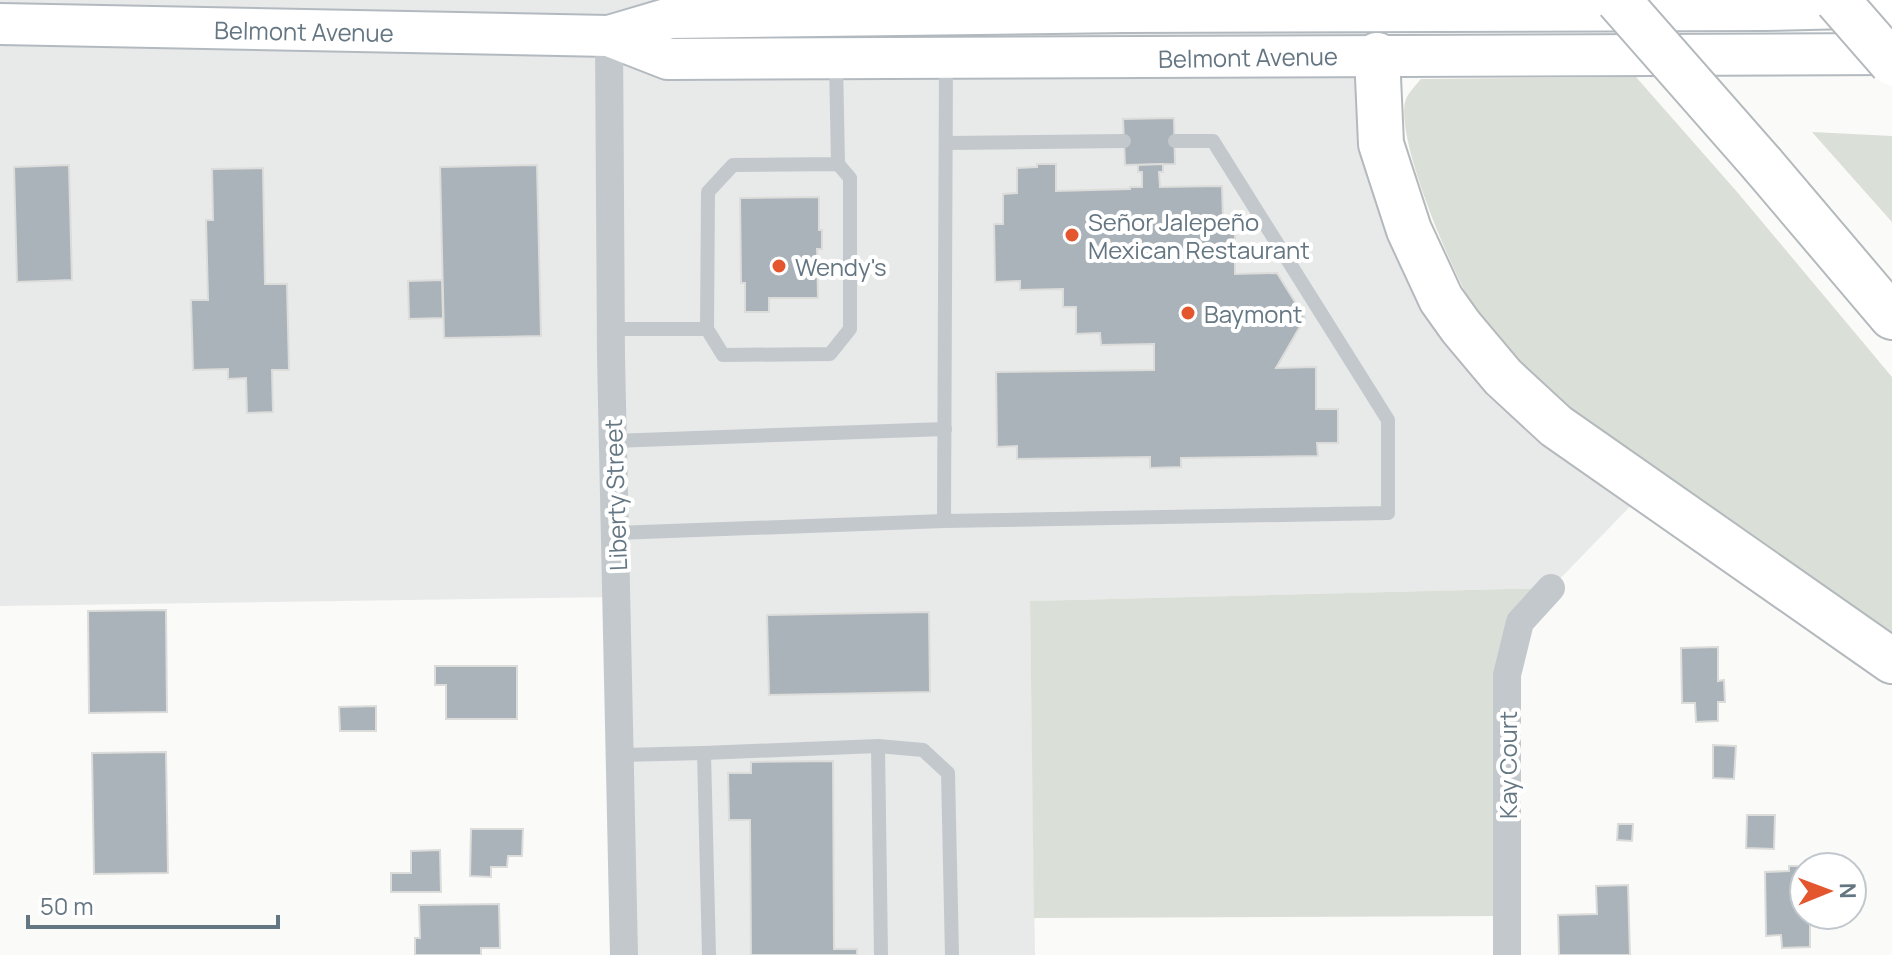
<svg xmlns="http://www.w3.org/2000/svg" width="1892" height="955" font-family="Manrope,sans-serif">
<rect width="100%" height="100%" fill="#fafaf8"/>
<path fill="#e8e9e9" d="M0 0H1454L1376 11 1377 55 1441 299 1647 489 1551 588 1030 601 1035 955H624L617 597 0 606Z"/>
<g fill="#dadfd7">
<path d="M1636 77 1738 193 1892 377V636L1584 419C1548 390 1510 359 1483 322 1458 289 1392 135 1406 99 1409 92 1416 85 1421 79Z"/>
<path d="M1812 132 1892 136V222Z"/>
<path d="M1551 588 1520 622 1507 916 1034 918 1030 601Z"/>
</g>
<g fill="#aab3b9" stroke="#dcdcda" stroke-width="2">
<path d="M1174 118 1175 164 1125 165 1123 119Z"/>
<path d="M1037 164H1056V191L1130 189V187H1142V172H1138V165L1163 164V172H1159L1160 187 1222 186 1223 218H1235V274L1277 273 1305 318 1276 368 1316 367V409H1338V443H1317L1318 456 1181 458V467L1150 468V457L1017 459V446L997 447 996 372 1154 370V344L1101 345 1100 333 1076 334V307H1063V289L1020 290V281L995 282 994 224H1003V194L1017 193V168L1037 167Z"/>
<path d="M69 165 72 280 17 282 14 167Z"/>
<path d="M537 165 541 336 444 338 440 167Z"/>
<path d="M263 168 265 284H287L289 370H272L273 412 247 413 246 378 228 379V369L193 370 191 300H208L206 220H213L212 169Z"/>
<path d="M819 197V230H822V249H817L818 298H769V312H745V283H741L740 198Z"/>
<path d="M442 280 443 318 409 319 408 281Z"/>
<path d="M166 610 167 712 89 713 88 611Z"/>
<path d="M929 612 930 692 769 695 767 615Z"/>
<path d="M1718 647V681L1724 680 1725 702H1718V721L1696 722 1695 703H1682L1681 648Z"/>
<path d="M435 666H517V719H446V685H435Z"/>
<path d="M376 706V731H340L339 707Z"/>
<path d="M1713 745 1736 746 1734 779 1713 778Z"/>
<path d="M166 752 168 873 94 874 92 753Z"/>
<path d="M833 761 834 949H857V955H751L750 820H729L728 773H751V762Z"/>
<path d="M1747 815H1775L1774 849 1746 848Z"/>
<path d="M1618 824H1633L1632 841 1617 840Z"/>
<path d="M471 829H523L522 856H508L507 867H491V877L470 876Z"/>
<path d="M440 850 441 892H391V873H411V851Z"/>
<path d="M1789 866H1807L1804 867V915H1810V947L1782 948 1781 935 1766 936 1765 872 1789 871Z"/>
<path d="M1628 885 1630 955H1559L1558 915 1597 914 1596 886Z"/>
<path d="M499 904 500 948H481V955H415V938H420L419 905Z"/>
</g>
<g fill="none" stroke-linecap="round" stroke-linejoin="round">
<g stroke="#b3babf" stroke-width="44">
<g id="secondary">
<path d="M0 24 609 36 670 18 1124 12 1765 10 1892 7"/>
<path d="M609 36 668 59 1892 54"/>
</g>
</g>
<g stroke="#b4b9bd" stroke-width="48">
<g id="motorway">
<path d="M1377 55 1381 144 1409 230 1441 299 1461 327 1503 377 1556 426 1892 661"/>
<path d="M1763 165 1892 317"/>
</g>
</g>
<g stroke="#c3c8cc" stroke-width="14">
<path d="M836 62 838 164 850 178V329L830 354 723 355 707 329 708 192 733 165 838 164"/>
<path d="M946 143 1124 141"/>
<path d="M611 329H707"/>
<path d="M613 441 945 429"/>
<path d="M944 521 1388 513V420L1213 141H1175"/>
<path d="M616 533 944 521 946 61"/>
<path d="M878 746 881 955"/>
<path d="M704 753 878 746 923 750 948 773 952 955"/>
<path d="M621 755 704 753 709 955"/>
</g>
<g stroke="#c3c8cc" stroke-width="28">
<path d="M609 36 611 357 624 955"/>
<path d="M1507 955V675L1520 622 1551 588"/>
</g>
<use href="#secondary" stroke="#fff" stroke-width="40"/>
<use href="#motorway" stroke="#fff" stroke-width="44"/>
<g stroke="#b4b9bd" stroke-width="48" stroke-linecap="butt">
<g id="motorway-bridge">
<path d="M1618 0 1763 165"/>
<path d="M1837 0 1892 63"/>
</g>
</g>
<use href="#motorway-bridge" stroke="#fff" stroke-width="44"/>
</g>
<g fill="#e4572e" stroke="#fff" stroke-width="3">
<circle cx="1072" cy="235" r="8"/>
<circle cx="779" cy="266" r="8"/>
<circle cx="1188" cy="313" r="8"/>
</g>
<g text-anchor="middle" dominant-baseline="central" stroke-width="8" stroke-linejoin="round" paint-order="stroke">
<g font-size="24" fill="#657683" stroke="#fff">
<text transform="translate(304 31) rotate(1)">Belmont Avenue</text>
<text transform="translate(1248 57) rotate(-1)">Belmont Avenue</text>
<text transform="translate(615 495) rotate(-92)">Liberty Street</text>
<text transform="translate(1507 765) rotate(-90)">Kay Court</text>
</g>
<g font-size="24" fill="#657683" stroke="#fff" text-anchor="start">
<text x="1088" y="221">Señor Jalepeño<tspan x="1088" dy="28">Mexican Restaurant</tspan></text>
<text x="795" y="266">Wendy's</text>
<text x="1204" y="313">Baymont</text>
</g>
</g>
<g transform="translate(1828 891) rotate(89)"><circle r="38" fill="#ffffff" stroke="#c1c8cd" stroke-width="2"/>
<path d="M0-6L14 30L0 20L-14 30Z" fill="#e4572e"/>
<text y="-12" font-size="22" font-weight="bold" text-anchor="middle" fill="#657683">N</text>
</g>
<path d="M28 915v12h250v-12" fill="none" stroke="#657683" stroke-width="4"/>
<text x="40" y="915" font-size="24" fill="#657683" stroke="#ffffff" stroke-width="6" paint-order="stroke">50 m</text>
</svg>
